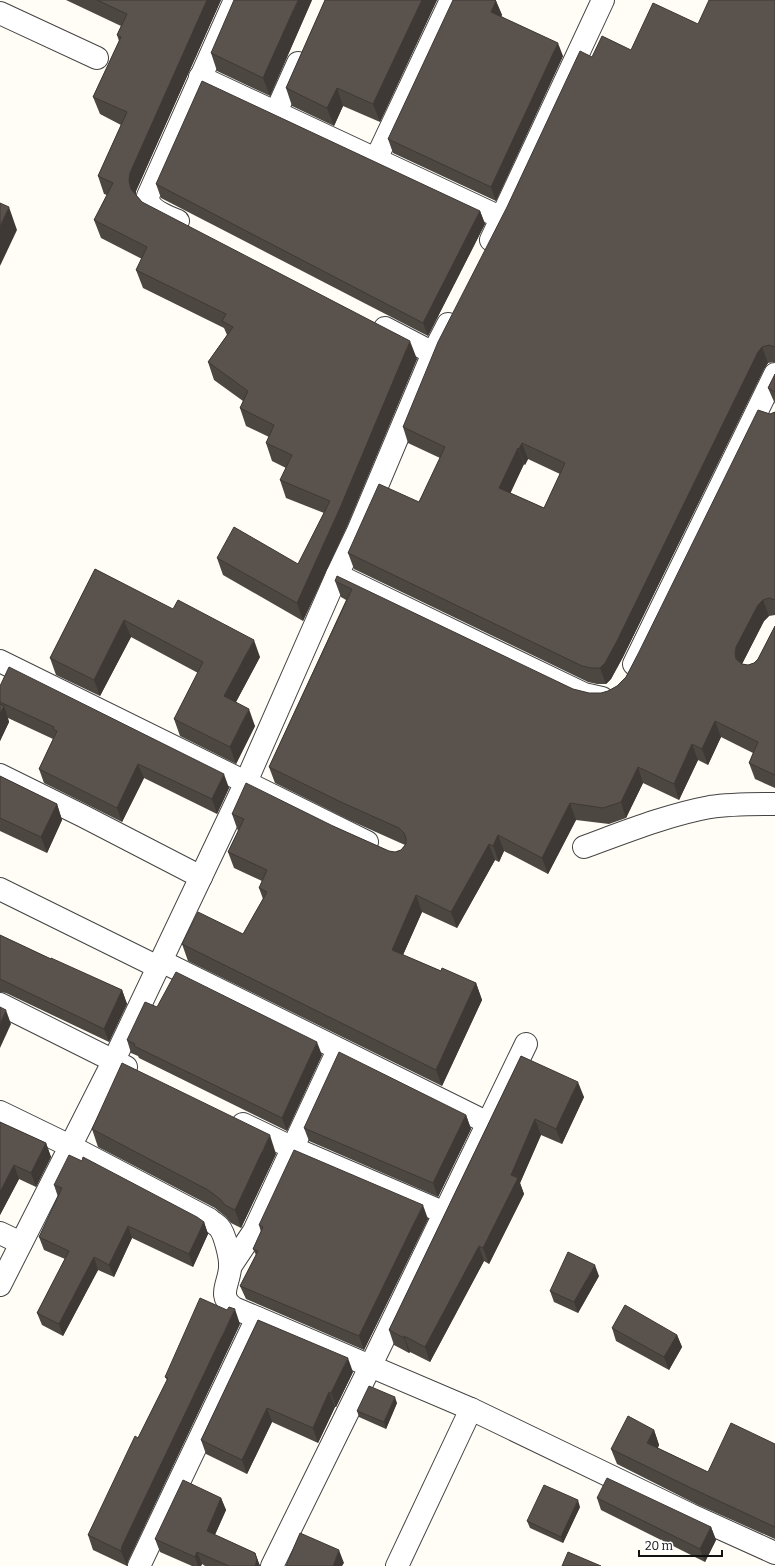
<svg xmlns="http://www.w3.org/2000/svg" width="775" height="1566" font-family="Bitter,serif">
<rect width="100%" height="100%" fill="#fffdf5"/>
<g fill="none" stroke-linecap="round" stroke-linejoin="round">
<g stroke="#444" stroke-width="24">
<g id="minor">
<path d="M0 13 97 58"/>
<path d="M200 77 502 218"/>
<path d="M276 112 298 63"/>
<path d="M376 159 451 0"/>
<path d="M178 221C167 216 147 210 148 196L235 0"/>
<path d="M491 240 603 0"/>
<path d="M385 328 433 353"/>
<path d="M337 575 584 694 602 698"/>
<path d="M0 661 367 842"/>
<path d="M634 664 775 374"/>
<path d="M0 775 83 816 201 877"/>
<path d="M584 847C625 832 667 815 710 807 731 804 754 804 775 804"/>
<path d="M0 889 158 967"/>
<path d="M161 961 488 1123"/>
<path d="M0 1004 126 1067"/>
<path d="M0 1112 70 1146 209 1219C212 1222 216 1224 219 1227 225 1234 231 1259 230 1268 229 1284 217 1296 234 1308L471 1409 691 1515 775 1553"/>
<path d="M243 1124 293 1148 445 1213"/>
<path d="M0 1233 21 1243"/>
<path d="M230 1267 254 1231 338 1050"/>
<path d="M0 1285 114 1060 246 782 337 575 358 531 433 353 448 324"/>
<path d="M139 1566 257 1318"/>
<path d="M272 1566 371 1365 526 1044"/>
<path d="M397 1566 471 1409"/>
</g>
</g>
<use href="#minor" stroke="#fff" stroke-width="22"/>
</g>
<g fill="#4d4742" fill-rule="evenodd">
<path d="M66 0H221L136 191V195L142 202 417 359 347 526 303 621 223 575 217 558 298 564 324 513 286 498 280 480 286 468 272 461 266 443 269 437 246 426 240 408 243 401 214 380 208 362 227 335 224 328 143 288 136 270 142 259 101 238 94 220 107 195 104 194 98 176 121 125 100 114 93 97 119 41 117 35 121 26Z"/>
<path d="M312 0 270 96 217 71 211 53Z"/>
<path d="M325 0H437L380 122 343 106 334 126 292 106 286 88Z"/>
<path d="M775 0V362L768 363 764 369 623 657 611 679 606 684H597L588 682 354 569 348 553 419 502 440 458 408 443 403 427 592 57 631 50 698 24ZM528 459 560 474 544 508 510 493 524 464 525 465Z"/>
<path d="M496 1 502 15 501 16 563 56 496 201 393 153 388 139Z"/>
<path d="M156 184 480 211 485 224 428 336 161 198Z"/>
<path d="M775 374V404L768 388Z"/>
<path d="M775 412V615L769 616 764 621 742 664 748 665 754 663 758 659 775 626V788L755 779 749 763 753 753 721 737 708 765 698 760 679 800 643 783 626 818 609 824 576 820 548 874 504 851 499 862 495 860 457 928 422 912 403 955 441 971 476 983 482 1000 442 1086 188 961 182 944 243 934 263 899 259 888 262 881 234 868 228 852 238 831 232 814 333 826 389 851 395 852 401 850 405 845 349 820 275 783 269 767 346 600 341 597 335 581 573 689 589 693H601L608 691 617 686 626 677 770 414Z"/>
<path d="M95 569 260 657 236 702 255 726 236 764 180 736 174 719 198 673 131 637 100 696 56 675 50 658Z"/>
<path d="M0 686 229 788 217 814 144 778 122 822 44 783 39 769 53 739 8 718 9 722 0 741Z"/>
<path d="M0 776 57 804 62 820 47 853 0 831Z"/>
<path d="M0 935 51 959 122 990 127 1004 109 1042 6 993 0 992Z"/>
<path d="M157 1007 322 1055 287 1131 139 1058 138 1056 131 1053 127 1040Z"/>
<path d="M521 1056 584 1097 562 1144 541 1135 520 1183 524 1194 489 1264 484 1261 430 1362 410 1352 409 1353 394 1345 389 1330Z"/>
<path d="M466 1115 471 1129 438 1197 309 1141 304 1128Z"/>
<path d="M0 1122 46 1143 51 1157 36 1187 19 1179 0 1215Z"/>
<path d="M92 1129 276 1154 241 1228 231 1223 226 1217 215 1208 98 1147Z"/>
<path d="M54 1185 204 1222 208 1234 193 1267 132 1238 114 1277 98 1270 63 1336 42 1325 37 1313 65 1259 44 1250 39 1237 58 1197Z"/>
<path d="M428 1219 364 1350 246 1299 240 1286 256 1255 253 1249 261 1232 259 1225Z"/>
<path d="M599 1276 578 1313 554 1302 550 1291Z"/>
<path d="M258 1320 353 1372 336 1407H335L318 1443 272 1422 247 1474 206 1454 201 1440Z"/>
<path d="M240 1324 128 1561 127 1566 93 1550 88 1535 138 1438 167 1380 165 1377Z"/>
<path d="M612 1328 677 1335 682 1347 669 1370 616 1341Z"/>
<path d="M397 1403 386 1429 359 1417 357 1411Z"/>
<path d="M654 1430 659 1445 658 1448 708 1472 775 1444V1539L696 1504 617 1464 611 1449Z"/>
<path d="M221 1498 226 1510 215 1535 255 1553 260 1566H205L202 1564 201 1566H192L160 1552 155 1539Z"/>
<path d="M597 1498 711 1527 716 1540 705 1562 601 1510Z"/>
<path d="M580 1507 563 1543 530 1528 527 1521Z"/>
</g>
<g fill="#3f3936">
<path d="M207 0H221L136 191V199L131 189 129 181 130 173Z"/>
<path d="M298 0H312L270 96 263 78Z"/>
<path d="M422 0H437L380 122 373 104Z"/>
<path d="M496 1 502 15 497 25 491 12Z"/>
<path d="M558 43 563 56 496 201 491 187Z"/>
<path d="M337 88 343 106 334 126 327 108Z"/>
<path d="M9 207 17 230 0 266V226Z"/>
<path d="M480 211 485 224 428 336 423 323Z"/>
<path d="M410 341 417 359 347 526 303 621 297 603Z"/>
<path d="M762 347 768 363 764 369 623 657 611 679 606 684 600 668 758 352Z"/>
<path d="M522 443 528 459 525 465 519 449Z"/>
<path d="M518 448 524 464 505 505 499 488Z"/>
<path d="M763 600 769 616 764 621 742 664 741 670 735 654 736 647 758 605Z"/>
<path d="M124 620 131 637 100 696 94 680Z"/>
<path d="M254 640 260 657 230 713 224 696Z"/>
<path d="M4 706 9 722 0 741V714Z"/>
<path d="M249 709 255 726 236 764 230 747Z"/>
<path d="M715 721 721 737 708 765 702 749Z"/>
<path d="M692 744 698 760 679 800 674 784Z"/>
<path d="M138 764 144 778 122 822 117 808Z"/>
<path d="M638 767 643 783 626 818 621 802Z"/>
<path d="M224 774 229 788 217 814 212 799Z"/>
<path d="M570 803 576 820 548 874 542 858Z"/>
<path d="M57 804 62 820 47 853 41 837Z"/>
<path d="M498 835 504 851 499 862 493 846Z"/>
<path d="M489 844 495 860 457 928 451 912Z"/>
<path d="M416 895 422 912 398 966 392 950Z"/>
<path d="M476 983 482 1000 442 1086 436 1070Z"/>
<path d="M122 990 127 1004 109 1042 104 1029Z"/>
<path d="M6 1010 11 1024 0 1048V1024Z"/>
<path d="M317 1042 322 1055 287 1131 282 1118Z"/>
<path d="M578 1082 584 1097 562 1144 556 1129Z"/>
<path d="M466 1115 471 1129 438 1197 433 1183Z"/>
<path d="M535 1119 541 1135 520 1183 524 1194 489 1264 483 1248 511 1175Z"/>
<path d="M270 1135 276 1154 241 1228 235 1210Z"/>
<path d="M46 1143 51 1157 36 1187 31 1173Z"/>
<path d="M14 1165 19 1179 0 1215V1192Z"/>
<path d="M423 1205 428 1219 364 1350 359 1336Z"/>
<path d="M204 1222 208 1234 193 1267 189 1254Z"/>
<path d="M128 1226 132 1238 114 1277 109 1265Z"/>
<path d="M479 1246 484 1261 430 1362 425 1347Z"/>
<path d="M94 1257 98 1270 63 1336 59 1324Z"/>
<path d="M595 1265 599 1276 578 1313 574 1302Z"/>
<path d="M235 1309 240 1324 128 1561 127 1566 121 1551 122 1546Z"/>
<path d="M677 1335 682 1347 669 1370 664 1357Z"/>
<path d="M404 1336 410 1352 409 1353 404 1338Z"/>
<path d="M348 1358 353 1372 336 1407 331 1393Z"/>
<path d="M329 1392 335 1407 318 1443 313 1428Z"/>
<path d="M395 1397 397 1403 386 1429 384 1422Z"/>
<path d="M267 1408 272 1422 247 1474 242 1460Z"/>
<path d="M654 1430 659 1445 652 1458 647 1443Z"/>
<path d="M221 1498 226 1510 211 1543 207 1531Z"/>
<path d="M578 1500 580 1507 563 1543 561 1537Z"/>
<path d="M711 1527 716 1540 705 1562 700 1549Z"/>
<path d="M339 1550 344 1563 342 1566H333Z"/>
<path d="M197 1552 202 1564 201 1566H198L195 1557Z"/>
<path d="M255 1553 260 1566H255Z"/>
</g>
<g fill="#5a524d" stroke="#3f3936" fill-rule="evenodd">
<path d="M97 0H207L130 173 129 181 131 189 142 202 410 341 340 508 297 603 217 558 234 527 298 564 330 501 280 480 292 455 266 443 274 425 240 408 248 391 208 362 233 327 222 321 226 314 136 270 147 247 94 220 113 183 98 176 127 112 93 97 121 37 117 35 127 14Z"/>
<path d="M234 0H298L263 78 211 53Z"/>
<path d="M325 0H422L373 104 337 88 327 108 286 88Z"/>
<path d="M453 0H495L496 1 491 12 558 43 491 187 388 139Z"/>
<path d="M709 0H775V347L769 345 762 347 758 352 617 641 605 663 600 668H591L582 666 348 553 379 484 419 502 445 447 403 427 438 342 507 207 580 51 592 57 602 36 631 50 653 3 698 24ZM522 443 565 463 544 508 499 488 518 448 519 449Z"/>
<path d="M202 81 480 211 423 323 156 184Z"/>
<path d="M0 203 9 207 0 226Z"/>
<path d="M775 374V392L768 388Z"/>
<path d="M758 410 770 414 775 412V600L769 598 763 600 758 605 736 647 735 654 736 659 742 664 748 665 754 663 758 659 775 626V775L749 763 758 742 715 721 702 749 692 744 674 784 638 767 621 802 603 808 570 803 542 858 498 835 493 846 489 844 451 912 416 895 392 950 441 971 442 968 476 983 436 1070 182 944 198 912 243 934 267 892 259 888 267 870 228 852 244 819 232 814 246 783 333 826 389 851 395 852 401 850 406 844V838L404 833 399 828 343 803 269 767 352 589 335 581 337 576 573 689 589 693H601L608 691 617 686 626 677 639 652Z"/>
<path d="M95 569 173 609 178 600 254 640 224 696 249 709 230 747 174 719 203 662 124 620 94 680 50 658Z"/>
<path d="M9 667 224 774 212 799 138 764 117 808 39 769 57 731 53 729 54 727 0 702V686Z"/>
<path d="M0 704 4 706 0 714Z"/>
<path d="M0 776 57 804 41 837 0 818Z"/>
<path d="M0 935 51 959V958L122 990 104 1029 0 979Z"/>
<path d="M176 972 317 1042 282 1118 134 1046 135 1044 127 1040 145 1002 157 1007Z"/>
<path d="M0 1007 6 1010 0 1024Z"/>
<path d="M339 1052 466 1115 433 1183 304 1128Z"/>
<path d="M521 1056 578 1082 556 1129 535 1119 511 1175 518 1178 483 1248 479 1246 425 1347 404 1336V1338L389 1330Z"/>
<path d="M122 1063 270 1135 235 1210 225 1205 220 1199 208 1190 92 1129Z"/>
<path d="M0 1122 46 1143 31 1173 14 1165 0 1192Z"/>
<path d="M294 1150 423 1205 359 1336 240 1286 258 1251 253 1249 263 1227 259 1225Z"/>
<path d="M69 1155 82 1161 83 1157 197 1217 204 1222 189 1254 128 1226 109 1265 94 1257 59 1324 37 1313 69 1251 39 1237 62 1188 54 1185Z"/>
<path d="M568 1252 595 1265 574 1302 550 1291Z"/>
<path d="M200 1298 227 1310 229 1307 235 1309 122 1546 121 1551 88 1535 135 1436 138 1438 168 1378 165 1377Z"/>
<path d="M625 1305 677 1335 664 1357 612 1328Z"/>
<path d="M258 1320 348 1358 331 1393 329 1392 313 1428 267 1408 242 1460 201 1440Z"/>
<path d="M369 1386 395 1397 384 1422 357 1411Z"/>
<path d="M628 1416 654 1430 647 1443 708 1472 731 1423 775 1444V1527L691 1488 611 1449Z"/>
<path d="M607 1478 711 1527 700 1549 597 1498Z"/>
<path d="M183 1480 221 1498 207 1531 255 1553 257 1560 255 1566H229L197 1552 195 1557 155 1539Z"/>
<path d="M544 1485 578 1500 561 1537 527 1521Z"/>
<path d="M300 1533 339 1550 333 1566H286Z"/>
<path d="M568 1552 601 1566H562Z"/>
</g>
<path d="M639 1550v6h83v-6" fill="none" stroke="#111111" stroke-width="2"/>
<text x="645" y="1550" font-size="12" fill="#111111" stroke="#ffffff" stroke-width="3" paint-order="stroke">20 m</text>
</svg>
